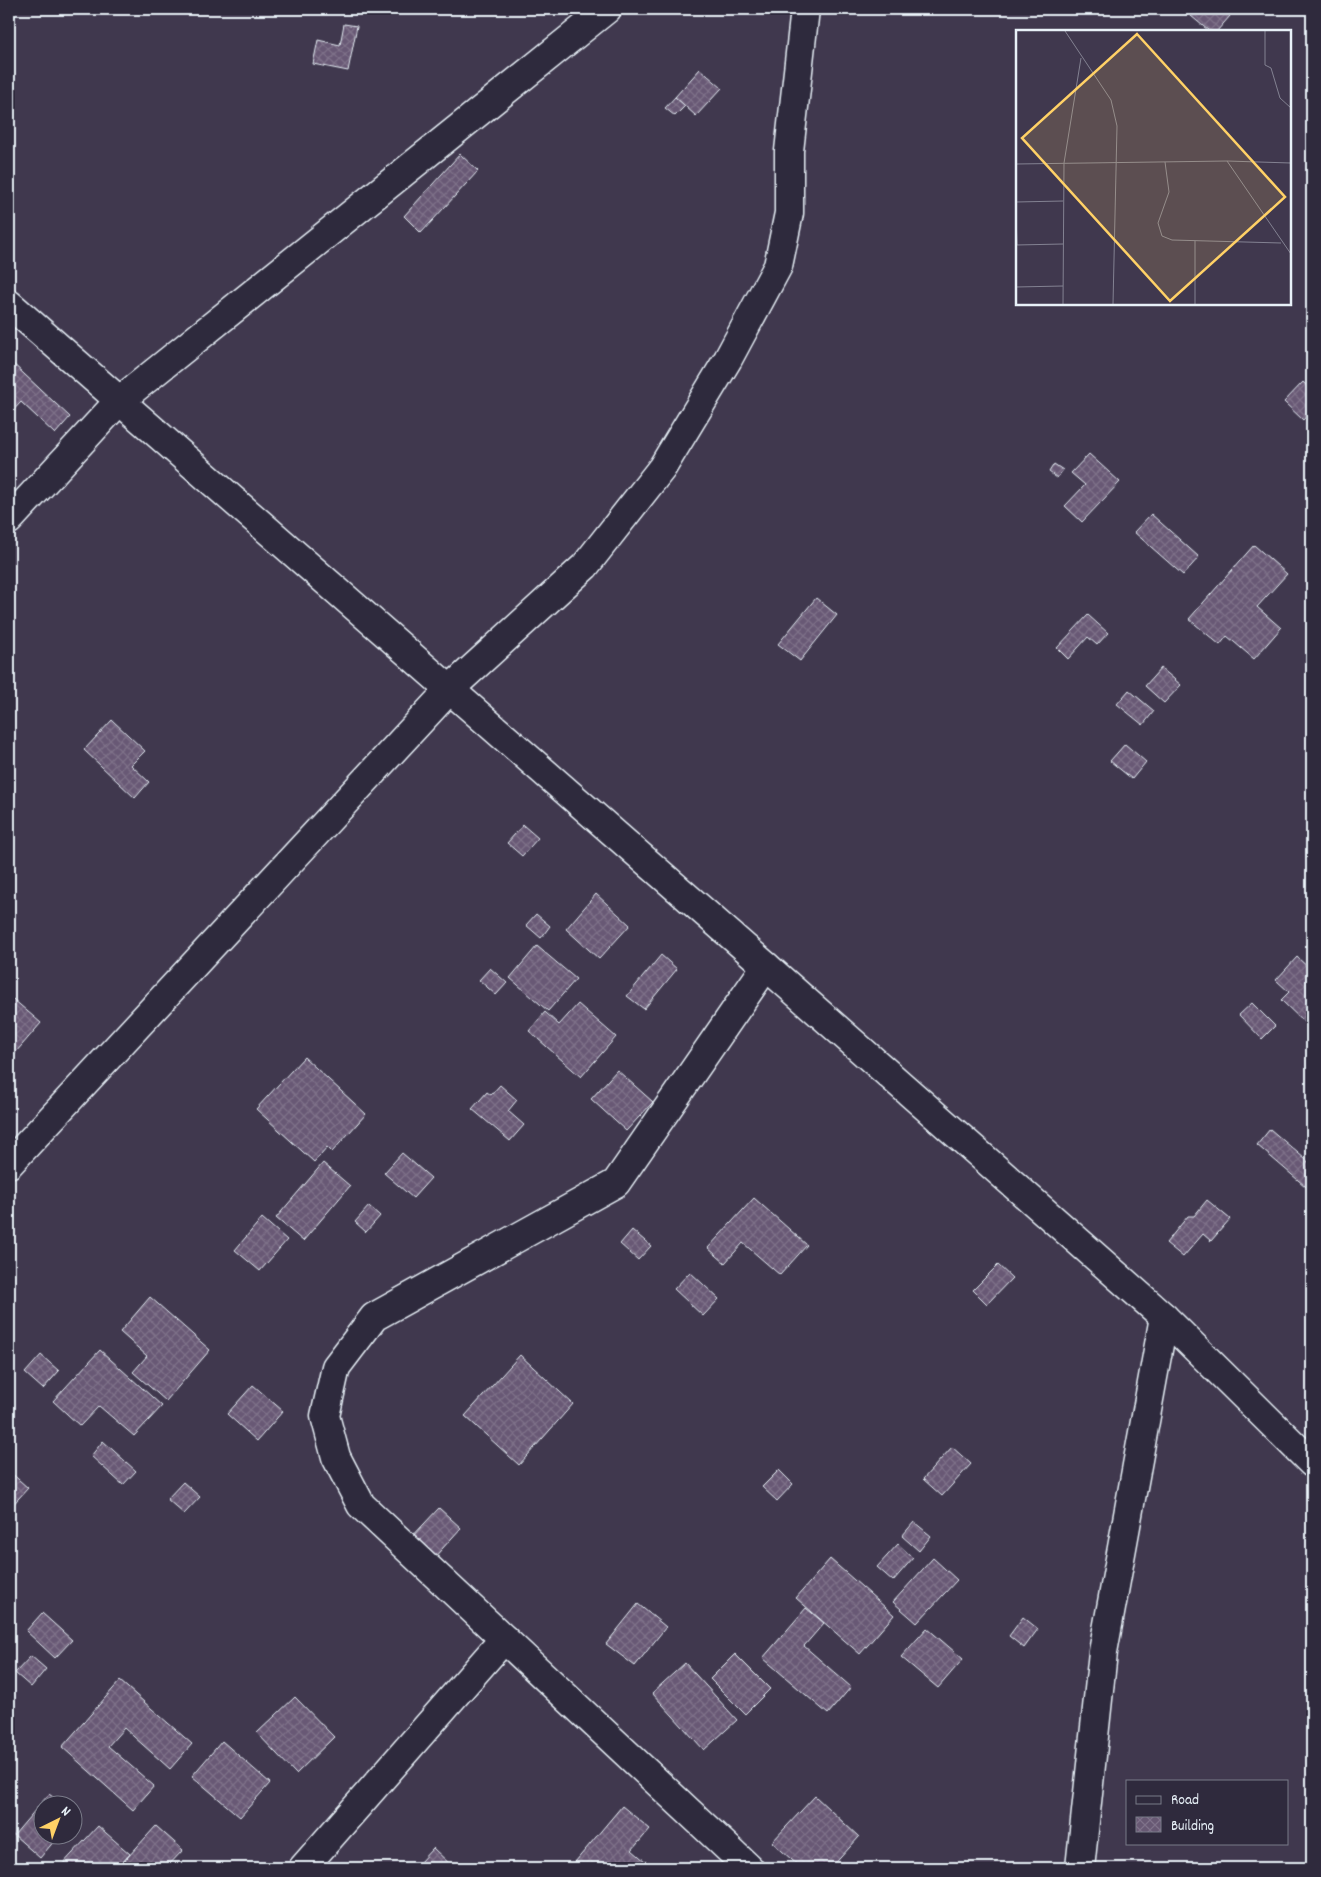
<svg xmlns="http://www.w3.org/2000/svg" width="1321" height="1877" font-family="Dekko,sans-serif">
<defs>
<pattern id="building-cross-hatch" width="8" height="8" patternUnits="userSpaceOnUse" patternTransform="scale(1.25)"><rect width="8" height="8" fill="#685974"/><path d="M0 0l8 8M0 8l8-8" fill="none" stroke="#7e7189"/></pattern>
</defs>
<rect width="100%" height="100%" fill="#40384e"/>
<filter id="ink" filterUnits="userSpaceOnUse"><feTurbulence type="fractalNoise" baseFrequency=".02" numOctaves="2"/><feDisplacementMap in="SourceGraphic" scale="10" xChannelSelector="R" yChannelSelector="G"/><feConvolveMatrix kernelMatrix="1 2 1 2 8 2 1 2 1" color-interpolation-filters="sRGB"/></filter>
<g filter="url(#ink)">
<g fill="url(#building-cross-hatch)" stroke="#e8f1f8">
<path d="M1197 9H1222L1230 16 1217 31H1209L1191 16Z"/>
<path d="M344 24 357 26 348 71 313 64 318 40 340 45Z"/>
<path d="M700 69 722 88 696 116 675 97Z"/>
<path d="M675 97 685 106 675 116 665 108Z"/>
<path d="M460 154 478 171 421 233 404 216Z"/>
<path d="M9 360 70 417 55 434 21 402 9 415Z"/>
<path d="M1303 382 1312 390V410L1303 420 1284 402Z"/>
<path d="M1089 454 1120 482 1082 522 1065 506 1085 485 1071 473Z"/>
<path d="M1054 464 1063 470 1057 478 1049 472Z"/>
<path d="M1151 514 1199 557 1183 575 1134 532Z"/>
<path d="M1254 545 1287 574 1257 607 1281 628 1254 659 1227 636 1220 645 1189 619Z"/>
<path d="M816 598 837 615 800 661 778 644Z"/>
<path d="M1088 615 1108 633 1097 645 1088 637 1068 659 1057 648Z"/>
<path d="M1161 668 1181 685 1164 703 1145 686Z"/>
<path d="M1129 690 1154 711 1143 725 1117 704Z"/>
<path d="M112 720 145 751 131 765 149 782 135 798 84 750Z"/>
<path d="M1125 744 1146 762 1132 779 1110 761Z"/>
<path d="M523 825 538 838 522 856 507 843Z"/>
<path d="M596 894 630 925 599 959 566 929Z"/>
<path d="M536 914 550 926 541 938 526 925Z"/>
<path d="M537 946 576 979 548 1011 510 978Z"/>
<path d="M661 955 677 969 644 1009 627 996Z"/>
<path d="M1297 957 1312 971V1019L1307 1025 1281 1000 1289 992 1276 980Z"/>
<path d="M490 968 507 983 496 995 479 980Z"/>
<path d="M13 999 41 1023 9 1060V1003Z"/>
<path d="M1252 1003 1275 1026 1262 1039 1239 1015Z"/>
<path d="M578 1004 616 1037 581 1077 529 1031 545 1012 559 1025Z"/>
<path d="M304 1057 366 1114 332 1152 327 1147 314 1162 256 1109Z"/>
<path d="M617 1070 653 1102 626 1131 591 1099Z"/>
<path d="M500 1085 517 1100 508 1111 524 1125 510 1141 472 1109 487 1092 491 1095Z"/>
<path d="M1270 1129 1312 1165V1192L1257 1145Z"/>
<path d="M402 1153 431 1178 413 1198 384 1173Z"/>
<path d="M323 1163 350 1186 303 1241 276 1218Z"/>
<path d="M754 1198 807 1245 780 1275 743 1243 725 1263 708 1248Z"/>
<path d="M1207 1200 1230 1219 1211 1241 1203 1234 1183 1257 1166 1243 1188 1216H1194Z"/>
<path d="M369 1206 380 1216 366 1232 355 1222Z"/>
<path d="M262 1218 287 1240 260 1271 235 1250Z"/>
<path d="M632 1230 651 1246 638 1260 620 1244Z"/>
<path d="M998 1265 1012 1278 987 1304 973 1290Z"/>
<path d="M690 1272 719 1299 703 1316 674 1289Z"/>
<path d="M150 1297 210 1350 166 1401 133 1372 147 1356 120 1332Z"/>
<path d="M100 1350 162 1406 134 1436 99 1406 80 1426 53 1401Z"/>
<path d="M41 1355 59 1371 43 1389 25 1373Z"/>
<path d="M520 1355 573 1404 519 1465 465 1416Z"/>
<path d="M253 1385 283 1411 257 1441 227 1414Z"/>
<path d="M103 1441 136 1471 123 1485 91 1456Z"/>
<path d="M952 1447 971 1464 942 1496 923 1479Z"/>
<path d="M779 1470 793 1484 777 1501 762 1487Z"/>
<path d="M9 1471 28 1488 9 1509Z"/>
<path d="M183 1482 200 1497 184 1514 167 1499Z"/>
<path d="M439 1508 461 1528 432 1560 409 1540Z"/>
<path d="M914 1522 931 1536 919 1551 902 1536Z"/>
<path d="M898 1544 913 1558 893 1581 877 1567Z"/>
<path d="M933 1558 957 1580 917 1623 893 1602Z"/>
<path d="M830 1559 894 1615 860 1654 796 1598Z"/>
<path d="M638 1604 666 1627 635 1666 606 1644Z"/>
<path d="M806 1608 824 1623 804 1646 851 1687 828 1714 763 1658Z"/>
<path d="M42 1613 72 1640 55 1658 26 1631Z"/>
<path d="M1023 1617 1038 1629 1024 1648 1009 1636Z"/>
<path d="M927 1628 963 1659 938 1688 901 1657Z"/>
<path d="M735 1654 770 1689 745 1714 710 1679Z"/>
<path d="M31 1656 46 1669 31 1687 15 1673Z"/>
<path d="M685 1663 737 1720 704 1750 652 1693Z"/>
<path d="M120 1681 192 1744 170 1769 124 1728 108 1746 154 1786 133 1810 62 1747Z"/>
<path d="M295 1697 334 1737 296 1774 257 1733Z"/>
<path d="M222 1741 270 1783 240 1817 192 1776Z"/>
<path d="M49 1794 62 1804H42V1834H60L40 1858 14 1835Z"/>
<path d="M815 1796 859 1837 831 1868H801L772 1842Z"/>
<path d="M622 1806 650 1829 632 1850 653 1868H570Z"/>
<path d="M98 1826 130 1854 117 1868H59Z"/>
<path d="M156 1826 183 1850 166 1868H118Z"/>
<path d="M433 1848 454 1868H424L419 1863Z"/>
</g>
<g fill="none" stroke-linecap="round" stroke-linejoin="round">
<g stroke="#e8f1f8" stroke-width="31">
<g id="street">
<path d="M9 304 766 966 1164 1317 1312 1463"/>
<path d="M9 520 119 401 607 9"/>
<path d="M9 1164 450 689 585 566 662 468 728 359 778 266 789 213V151L805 9"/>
<path d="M303 1868 504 1639"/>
<path d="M749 1868 361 1505 336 1457 325 1416 336 1367 374 1317 616 1183 766 966"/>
<path d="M1080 1868 1103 1652 1164 1317"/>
</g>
</g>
<use href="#street" stroke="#2f2a3d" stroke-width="28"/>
</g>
</g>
<g transform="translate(1016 30)">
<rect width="275" height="275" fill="#40384e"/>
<path fill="none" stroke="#838292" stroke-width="1" d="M49 1 95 70 101 96 97 274M249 1V35L255 38 264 68 275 78M211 131 275 224M149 132 153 162 142 193 146 206 156 210 265 213M0 134 211 131 275 133M0 172 47 171M0 184 1 215M0 215 47 214M0 257 47 256M47 274 48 133 65 28M179 274V211"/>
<path fill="#ffd166" fill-opacity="0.15" stroke="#ffd166" stroke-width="2.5" d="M121 4 269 167 154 271 6 108Z"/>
<rect width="275" height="275" fill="none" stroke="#e8f1f8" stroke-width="2.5"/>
</g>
<rect width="1321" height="1877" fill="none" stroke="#2f2a3d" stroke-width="30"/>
<rect x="15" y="15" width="1291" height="1847" fill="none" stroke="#e8f1f8" stroke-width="2" filter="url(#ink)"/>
<rect x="1126" y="1780" width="162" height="65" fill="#2f2a3d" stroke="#797a88"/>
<rect x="1136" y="1796" width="25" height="8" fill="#2f2a3d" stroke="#797a88"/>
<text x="1171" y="1804" font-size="15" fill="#e8f1f8">Road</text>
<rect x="1136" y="1817" width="25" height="15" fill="url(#building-cross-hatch)" stroke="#797a88"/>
<text x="1171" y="1830" font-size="15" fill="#e8f1f8">Building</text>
<g transform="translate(58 1820) rotate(42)"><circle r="24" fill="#2f2a3d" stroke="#797a88"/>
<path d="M0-4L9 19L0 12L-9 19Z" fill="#ffd166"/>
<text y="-8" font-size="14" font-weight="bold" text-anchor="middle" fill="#e8f1f8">N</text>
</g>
</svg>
